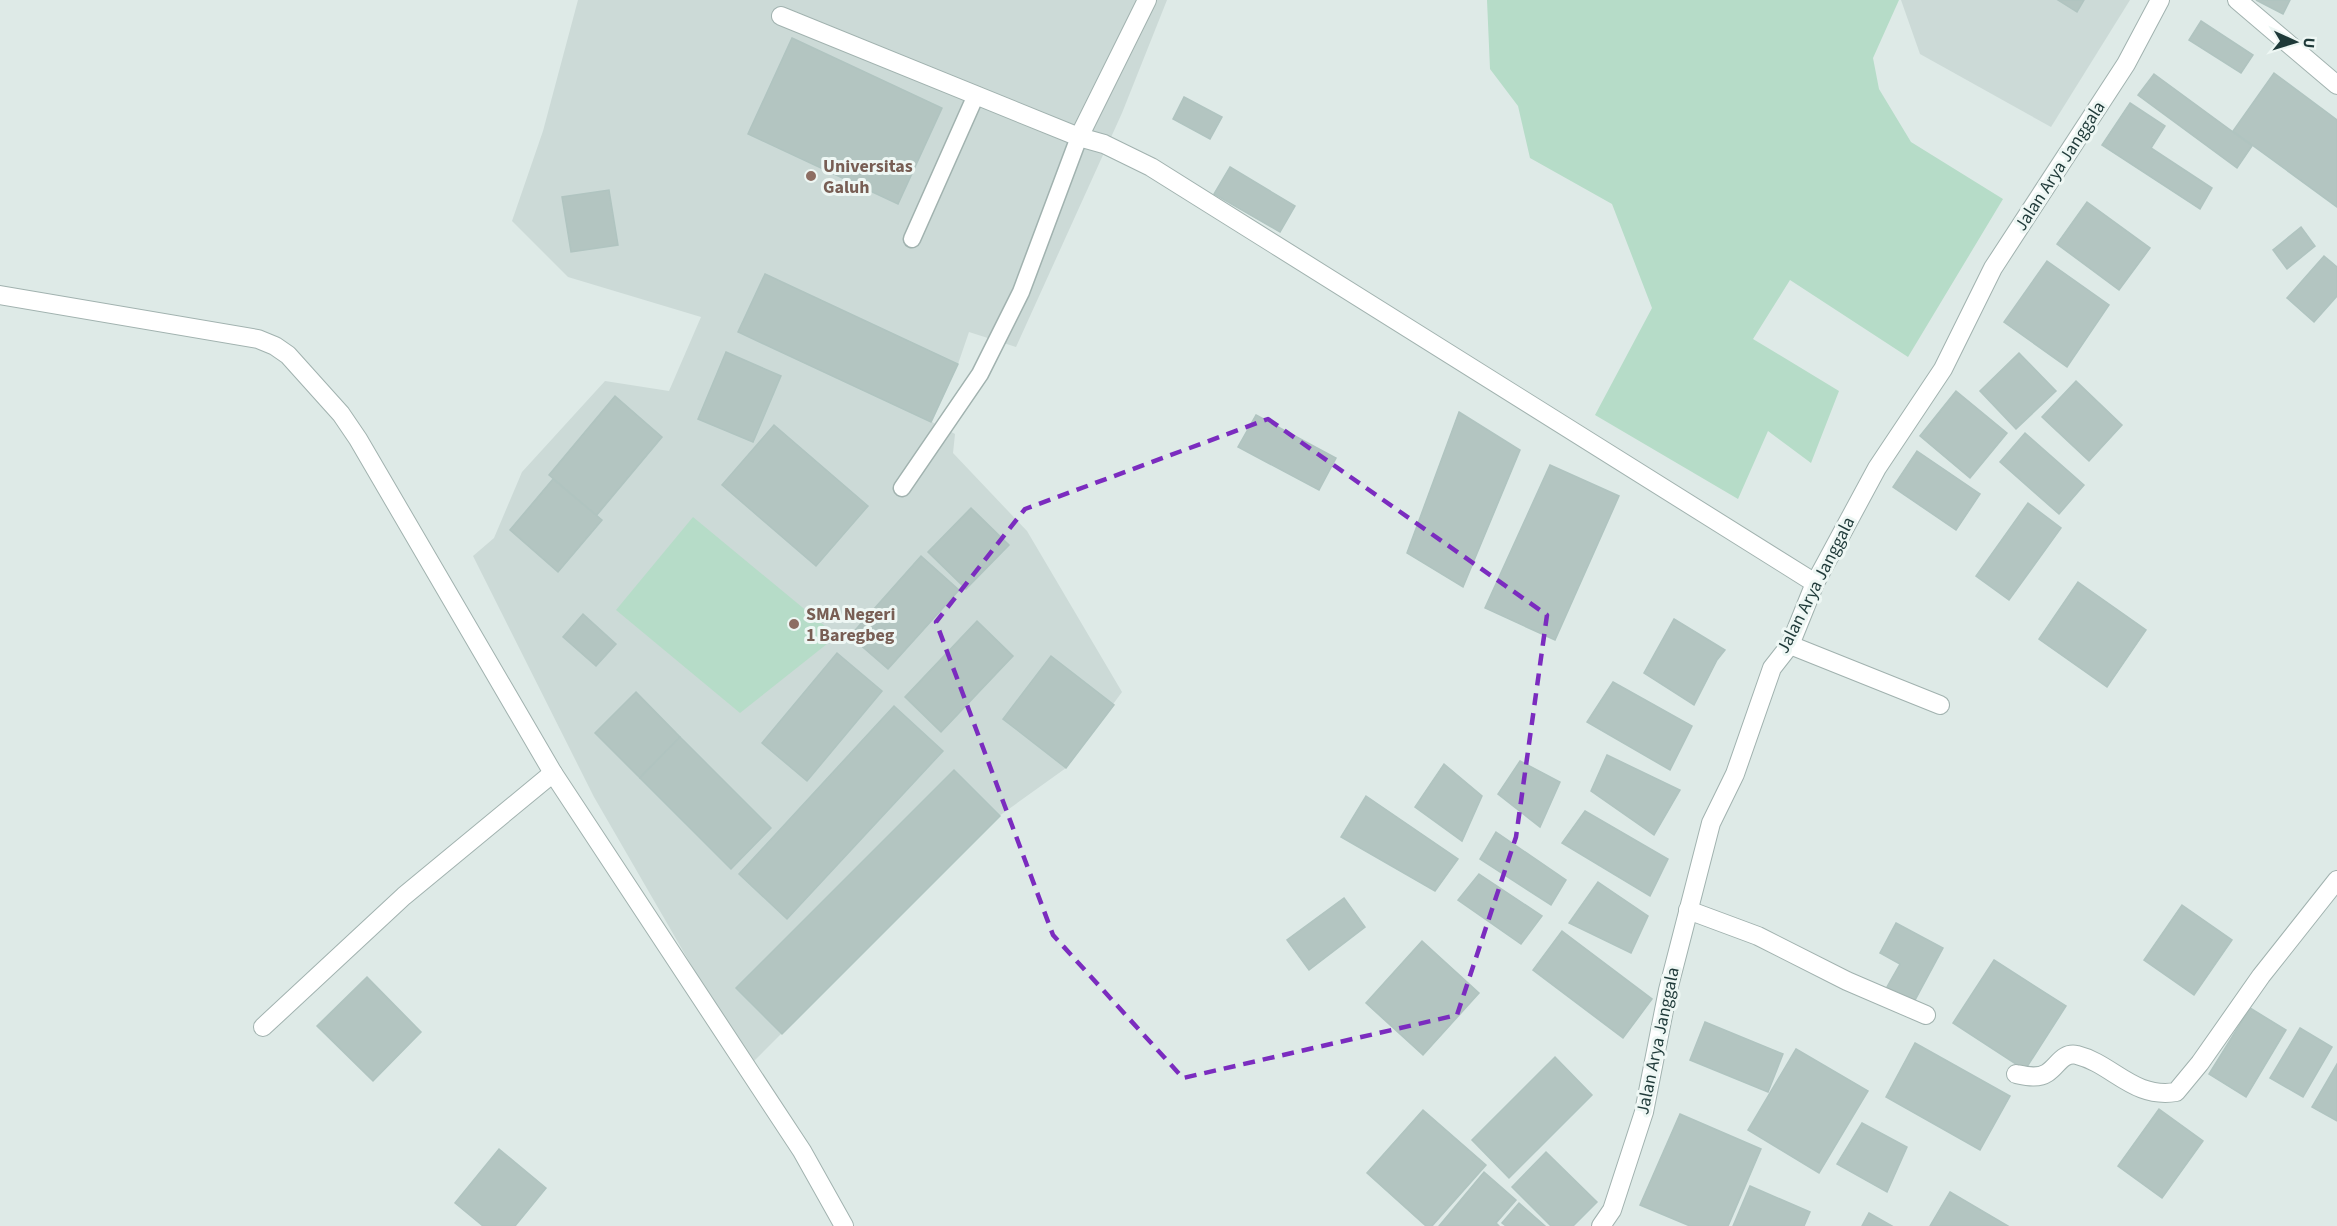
<svg xmlns="http://www.w3.org/2000/svg" width="2337" height="1226" font-family="'Source Sans 3',sans-serif">
<rect width="100%" height="100%" fill="#deeae7"/>
<g fill="#ccdad7">
<path d="M578 0H1167L1122 113 1016 347 969 332 958 364 932 422 955 434 953 453 1027 531 1122 692 1066 768 999 816 752 1063 708 994 594 797 473 556 494 538 522 472 605 381 669 391 701 317 568 277 512 221 543 131Z"/>
<path d="M1901 0H2130L2051 127 1920 54Z"/>
</g>
<g fill="#b6dcc8">
<path d="M1487 0H1899L1873 58 1879 89 1911 142 2003 199 1908 357 1790 280 1753 339 1839 391 1811 463 1768 431 1738 499 1595 415 1652 308 1612 204 1530 158 1518 106 1490 69Z"/>
<path d="M693 517 837 636 740 713 616 610Z"/>
</g>
<g fill="#b3c5c1" stroke="#b0c4c0" stroke-width="1.5">
<path d="M2058 0H2084L2077 12Z"/>
<path d="M2256 0H2290L2283 14Z"/>
<path d="M2201 21 2253 55 2241 73 2189 40Z"/>
<path d="M792 38 942 108 898 204 748 134Z"/>
<path d="M2274 73 2337 120V207L2233 131Z"/>
<path d="M2154 74 2252 146 2237 168 2138 95Z"/>
<path d="M1184 97 1222 117 1210 139 1173 119Z"/>
<path d="M2130 103 2165 126 2151 148 2212 188 2200 209 2102 145Z"/>
<path d="M1230 167 1295 206 1280 232 1214 194Z"/>
<path d="M609 190 618 245 571 252 562 197Z"/>
<path d="M2087 202 2150 248 2119 290 2057 244Z"/>
<path d="M2301 227 2315 246 2287 269 2273 250Z"/>
<path d="M2324 256 2337 267V296L2314 322 2287 298Z"/>
<path d="M2047 261 2109 305 2067 367 2004 322Z"/>
<path d="M765 274 958 364 931 422 738 332Z"/>
<path d="M726 352 781 376 753 442 698 419Z"/>
<path d="M2019 353 2056 391 2016 429 1980 391Z"/>
<path d="M2076 381 2122 425 2089 461 2042 417Z"/>
<path d="M1956 391 2007 433 1970 478 1920 436Z"/>
<path d="M615 396 662 437 596 516 549 475Z"/>
<path d="M1459 412 1520 450 1463 587 1407 553Z"/>
<path d="M1256 415 1336 458 1319 490 1238 447Z"/>
<path d="M774 425 868 506 816 566 722 485Z"/>
<path d="M2025 433 2084 485 2059 514 2000 462Z"/>
<path d="M1917 451 1980 494 1956 530 1893 487Z"/>
<path d="M1550 465 1619 496 1555 640 1485 608Z"/>
<path d="M553 479 602 520 558 572 510 530Z"/>
<path d="M2028 503 2061 528 2009 600 1976 576Z"/>
<path d="M971 508 1009 545 966 589 928 552Z"/>
<path d="M921 556 959 590 888 669 850 636Z"/>
<path d="M2078 582 2146 630 2107 687 2039 639Z"/>
<path d="M583 614 616 644 596 666 563 637Z"/>
<path d="M1674 619 1725 650 1717 660 1694 705 1644 673Z"/>
<path d="M977 621 1013 656 941 732 905 697Z"/>
<path d="M837 653 882 691 807 781 762 743Z"/>
<path d="M1051 656 1114 705 1066 768 1003 719Z"/>
<path d="M1613 682 1692 726 1670 770 1587 722Z"/>
<path d="M636 692 680 737 640 778 595 733Z"/>
<path d="M894 706 943 751 787 919 739 874Z"/>
<path d="M680 737 771 828 731 869 640 778Z"/>
<path d="M1607 755 1680 790 1654 835 1591 791Z"/>
<path d="M1520 761 1560 782 1540 827 1498 794Z"/>
<path d="M1444 764 1482 796 1462 841 1415 807Z"/>
<path d="M954 770 1000 816 782 1034 736 988Z"/>
<path d="M1366 796 1458 859 1435 891 1341 837Z"/>
<path d="M1585 811 1668 859 1650 896 1562 843Z"/>
<path d="M1496 832 1566 880 1551 905 1480 859Z"/>
<path d="M1479 874 1542 916 1521 944 1458 900Z"/>
<path d="M1598 882 1648 916 1631 953 1569 923Z"/>
<path d="M1344 898 1365 927 1309 970 1287 940Z"/>
<path d="M2182 905 2232 940 2194 995 2144 960Z"/>
<path d="M1896 923 1943 948 1914 1002 1887 987 1900 964 1880 953Z"/>
<path d="M1562 931 1652 999 1623 1038 1533 970Z"/>
<path d="M1422 941 1479 993 1423 1055 1366 1003Z"/>
<path d="M1994 960 2066 1006 2025 1070 1953 1023Z"/>
<path d="M367 977 421 1032 373 1081 317 1026Z"/>
<path d="M2250 1008 2286 1030 2246 1097 2209 1074Z"/>
<path d="M1705 1022 1783 1054 1768 1092 1690 1060Z"/>
<path d="M2300 1028 2332 1047 2303 1097 2270 1078Z"/>
<path d="M1915 1043 2010 1096 1980 1150 1886 1097Z"/>
<path d="M1796 1049 1868 1091 1819 1173 1748 1130Z"/>
<path d="M1555 1057 1592 1095 1509 1178 1472 1140Z"/>
<path d="M2337 1064V1121L2312 1107Z"/>
<path d="M2159 1109 2203 1141 2162 1198 2118 1166Z"/>
<path d="M1423 1110 1486 1165 1432 1226H1426L1367 1173Z"/>
<path d="M1680 1114 1761 1149 1728 1226H1690L1640 1205Z"/>
<path d="M1862 1123 1907 1147 1887 1192 1837 1164Z"/>
<path d="M499 1149 546 1188 515 1226H483L455 1203Z"/>
<path d="M1546 1152 1597 1202 1573 1226H1551L1512 1187Z"/>
<path d="M1484 1172 1516 1200 1496 1223 1499 1226H1439Z"/>
<path d="M1750 1186 1810 1212 1804 1226H1733Z"/>
<path d="M1950 1192 2008 1226H1930Z"/>
<path d="M1519 1203 1545 1226H1506L1502 1223Z"/>
<path d="M1869 1213 1892 1226H1862Z"/>
</g>
<g fill="none" stroke-linecap="round" stroke-linejoin="round">
<g stroke="#a1b2af" stroke-width="19">
<g id="service">
<path d="M912 239 976 95"/>
<path d="M902 488 980 374 1021 292 1079 137"/>
</g>
</g>
<g stroke="#a1b2af" stroke-width="20">
<g id="minor">
<path d="M2237 0 2337 85"/>
<path d="M781 16 1079 137 1104 144 1151 167 1815 583"/>
<path d="M1079 137 1147 0"/>
<path d="M0 295 258 339 275 346 288 355 341 414 358 439 553 773 802 1151 844 1226"/>
<path d="M1790 645 1940 705"/>
<path d="M1688 910 1758 936 1847 981 1926 1015"/>
<path d="M263 1027 404 896 553 773"/>
<path d="M2016 1074C2026 1076 2038 1079 2047 1073 2058 1066 2062 1052 2077 1055 2113 1064 2133 1099 2176 1092L2200 1063 2261 976 2337 880"/>
<path d="M1601 1226 1612 1210 1644 1112 1668 990 1711 823 1735 774 1772 668 1790 645 1815 583 1877 468 1943 369 1993 268 2126 64 2160 0"/>
</g>
</g>
<use href="#service" stroke="#fff" stroke-width="16"/>
<use href="#minor" stroke="#fff" stroke-width="18"/>
</g>
<path fill="none" stroke="#7b2cbf" stroke-width="4.5" stroke-dasharray="12 8" stroke-linejoin="round" d="M1268 419 1547 615 1516 837 1457 1015 1183 1078 1053 935 936 622 1025 509Z"/>
<g fill="#8d6e63" stroke="#eef7f4" stroke-width="2">
<circle cx="811" cy="176" r="6"/>
<circle cx="794" cy="624" r="6"/>
</g>
<g text-anchor="middle" dominant-baseline="central" stroke-width="6" stroke-linejoin="round" paint-order="stroke">
<g font-size="18" font-weight="bold" fill="#785e54" stroke="#eef7f4" text-anchor="start">
<text x="823" y="166">Universitas<tspan x="823" dy="21">Galuh</tspan></text>
<text x="806" y="614">SMA Negeri<tspan x="806" dy="21">1 Baregbeg</tspan></text>
</g>
<g font-size="18" fill="#1f3a39" stroke="#eef7f4">
<text transform="translate(2060 166) rotate(-57)">Jalan Arya Janggala</text>
<text transform="translate(1816 585) rotate(-63)">Jalan Arya Janggala</text>
<text transform="translate(1658 1041) rotate(-78)">Jalan Arya Janggala</text>
</g>
</g>
<g transform="translate(2295 42) rotate(94)" stroke="#eef7f4" stroke-width="4.5" paint-order="stroke">
<path d="M0-4.5L10 22L0 15L-10 22Z" fill="#1f3a39"/>
<text y="-9" font-size="16" font-weight="bold" text-anchor="middle" fill="#1f3a39">U</text>
</g>
</svg>
